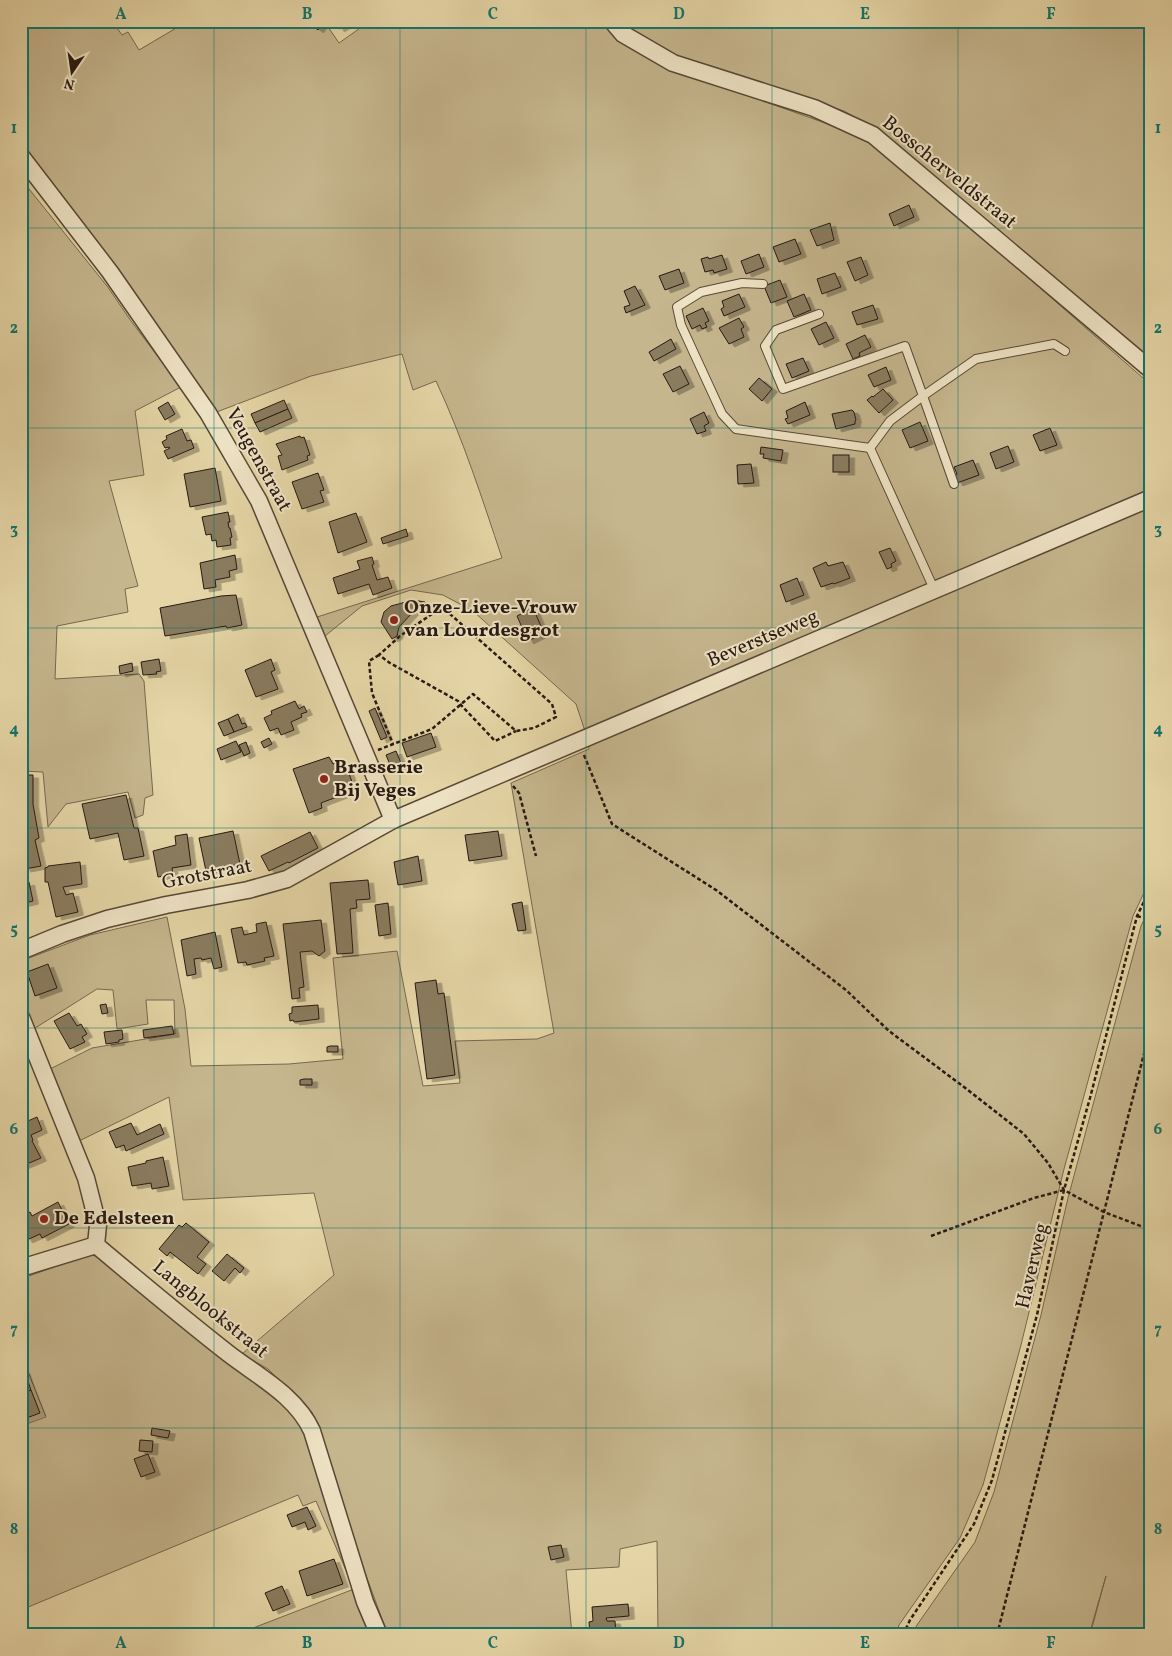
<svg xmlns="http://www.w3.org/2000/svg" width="1172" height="1656" font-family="Vollkorn,serif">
<defs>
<filter id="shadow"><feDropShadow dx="5.5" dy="3" stdDeviation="0" flood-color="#0004"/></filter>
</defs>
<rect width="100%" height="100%" fill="#e6d6a7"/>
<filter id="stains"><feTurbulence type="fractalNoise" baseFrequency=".004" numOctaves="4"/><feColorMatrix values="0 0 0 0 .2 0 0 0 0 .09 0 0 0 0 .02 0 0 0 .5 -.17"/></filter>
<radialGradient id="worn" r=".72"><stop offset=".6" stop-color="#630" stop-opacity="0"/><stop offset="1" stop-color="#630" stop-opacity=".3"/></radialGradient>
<g fill="#c6b68e" stroke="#766850">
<path d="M21 21H112L122 35 128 32 139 50 188 21H324L339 43 370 21H601L638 53 670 68 870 139 1151 385V878L1133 916 1064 1169 1021 1345 983 1485 960 1538 899 1625 895 1635H658L657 1541 620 1549 619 1567 566 1570 572 1635H388L344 1516 322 1437 312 1412 268 1369 242 1354 334 1275 314 1193 183 1200 169 1097 79 1141 50 1069 92 1048 175 1034 174 1000H146L148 1024 117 1029 113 990 97 989 32 1030 21 1001V961L90 935 167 917 185 1009 191 1066 289 1064 343 1059 333 958 397 951 423 1086 460 1083 455 1041 537 1039 554 1033 511 783 589 749 584 728 576 704 473 611 443 595 411 590 362 606 325 636 317 617 502 558C482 498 463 439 436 381L413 390 402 354 311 376 214 413 152 317 34 160 21 146Z"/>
<path d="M626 21H1151V363L883 133 844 111 674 57 626 30Z"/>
<path d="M21 179 107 286 131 321 181 387 135 411 144 475 109 481 138 586 125 589 128 612 57 626 55 679 139 674 144 681 153 795 145 798 143 815 135 818 128 792 66 804 48 827 43 772 21 771Z"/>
<path d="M1151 905V1635H1090L1106 1576 1089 1635H912L917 1625 975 1542 994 1492 1041 1315 1068 1198 1141 926Z"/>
<path d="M89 1254 98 1257 219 1356 287 1407 296 1420 309 1442 375 1635H235L354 1589 316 1501 303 1506 298 1495 21 1610V1426L46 1417 21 1354V1279Z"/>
</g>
<g fill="#8a7b5f" stroke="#271911" filter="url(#shadow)">
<path d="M307 21H324L318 30Z"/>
<path d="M334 21H351L339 29Z"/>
<path d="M909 205 914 217 894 226 889 214Z"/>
<path d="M830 223 834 240 817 246 810 230Z"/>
<path d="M795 239 801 254 779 262 773 247Z"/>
<path d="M759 254 764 267 746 274 741 261Z"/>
<path d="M722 255 727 269 714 273 713 270 705 272 701 259 708 257 709 259Z"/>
<path d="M861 257 868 275 855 281 847 262Z"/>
<path d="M679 269 684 283 665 290 659 276Z"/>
<path d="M835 273 841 287 822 294 817 279Z"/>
<path d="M780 280 787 297 771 303 764 286Z"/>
<path d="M635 286 645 305 626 313 624 307 630 305 624 291Z"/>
<path d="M739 294 745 307 724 316 721 309 724 307 722 301Z"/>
<path d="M804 294 811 310 794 317 787 301Z"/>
<path d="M873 305 878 319 857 325 852 312Z"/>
<path d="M703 308 709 321 705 323 707 327 702 329 700 325 692 329 686 316Z"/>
<path d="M739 318 744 327 741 329 744 337 729 344 719 328Z"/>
<path d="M826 322 834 338 819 345 811 329Z"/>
<path d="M865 335 871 347 859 353 860 356 853 359 846 344Z"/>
<path d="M671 339 676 349 654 361 649 352Z"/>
<path d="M803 358 809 371 792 378 786 364Z"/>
<path d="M680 366 689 384 673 392 663 374Z"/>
<path d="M886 367 891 380 874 387 868 375Z"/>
<path d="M759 378 772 389 762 401 749 389Z"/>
<path d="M883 389 893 400 879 413 867 400 872 396 873 397Z"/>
<path d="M284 400 288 409 255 423 251 414Z"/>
<path d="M168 402 175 414 165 420 158 408Z"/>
<path d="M805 402 810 415 788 424 785 419 788 418 786 411Z"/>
<path d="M288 409 292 418 260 432 255 423Z"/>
<path d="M852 410 854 412 856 420 855 421V424L836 429 832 414Z"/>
<path d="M704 412 709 423 704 426 706 431 697 434 690 419Z"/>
<path d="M920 422 928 441 910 448 902 430Z"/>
<path d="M1050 428 1057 445 1040 451 1033 435Z"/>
<path d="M182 429 187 441 191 440 194 448 168 459 164 451 170 448 169 447 165 448 162 442 167 439 166 436Z"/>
<path d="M300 436 301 438 304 437 310 455 307 456 308 460 282 470 278 456 282 455 276 444Z"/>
<path d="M1008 446 1014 462 996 469 990 453Z"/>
<path d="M761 447 783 450 781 461 763 458 764 454H760Z"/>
<rect x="833" y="455" width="16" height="17"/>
<path d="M973 460 979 475 957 483 954 476 957 474 954 467Z"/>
<path d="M751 464 754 483 738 484 737 465Z"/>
<path d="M215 468 221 501 190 507 184 474Z"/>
<path d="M318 473 324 490 320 491 324 502 302 509 292 482Z"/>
<path d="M228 512 230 522H228L229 528H230L232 537 230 538 231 545 217 547 216 540 212 541 211 534 206 535 202 517Z"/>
<path d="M356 513 367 542 338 553 329 522Z"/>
<path d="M406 529 408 536 383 544 381 538Z"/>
<path d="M890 548 896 561 891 564 892 567 887 569 879 552Z"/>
<path d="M235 555 237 569 229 571 230 577 215 580 216 587 204 589 200 563Z"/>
<path d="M372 557 374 564 372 565 377 580 388 577 392 588 373 595 369 584 338 594 333 578 360 569 357 561Z"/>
<path d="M826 562 828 566 843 562 850 578 834 584 833 583 821 587 813 568Z"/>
<path d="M797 578 804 595 786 602 780 585Z"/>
<path d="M236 595 242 625 227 628 226 626 165 636 160 608 221 596Z"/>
<path d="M413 600 425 602 427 608 418 609 413 612 399 627 397 636 392 639 381 622 384 612 391 606Z"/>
<path d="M533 608 544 633 528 641 517 616Z"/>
<path d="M159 659 161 671 156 672 157 674 143 675 141 662Z"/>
<path d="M271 659 275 670 271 672 278 689 256 697 245 670Z"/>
<path d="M132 663 133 671 120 674 119 666Z"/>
<path d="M295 701 299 709 304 706 307 712 301 714 302 717 291 722 294 730 281 735 278 728 270 731 264 718 272 714 271 711Z"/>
<path d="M375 708 387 737 381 740 369 711Z"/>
<path d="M238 714 242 724 245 723 247 727 234 732 228 719Z"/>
<path d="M228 719 234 732 224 736 218 723Z"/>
<path d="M431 733 436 747 407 757 402 743Z"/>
<path d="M269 738 272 744 264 748 261 742Z"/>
<path d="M236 741 241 752 221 760 217 749Z"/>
<path d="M246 742 250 753 244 756 239 745Z"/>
<path d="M396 751 403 768 393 772 386 755Z"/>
<path d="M329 757 333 764 344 760 355 790 321 803 322 808 309 813 293 769Z"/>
<path d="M21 775H33V804L39 838 35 840 41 866 25 869 21 855Z"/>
<path d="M126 795 134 828H138L144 856 124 860 118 833 90 839 82 804Z"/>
<path d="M233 831 240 864 206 871 199 838Z"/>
<path d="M498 831 502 856 469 861 465 835Z"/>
<path d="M310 832 318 848 289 863 288 862 269 871 261 856Z"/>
<path d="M187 834 191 865 172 868 173 874 158 877 153 851 176 845 175 836Z"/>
<path d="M418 856 422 881 398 885 394 862Z"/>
<path d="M80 862 82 884 63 887 66 895 73 893 78 912 56 917 48 882H45V868L48 867V866Z"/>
<path d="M368 880 370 899 356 900 357 908 350 909 353 953 337 954 330 883Z"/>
<path d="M29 882 33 901 21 904V884Z"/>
<path d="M522 902 526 930 518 931 512 904Z"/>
<path d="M388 903 391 934 379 936 375 905Z"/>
<path d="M321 920 325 951 319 956 312 951 300 952 304 987 299 988 300 998 292 999 283 924Z"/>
<path d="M266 922 274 956 264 958 265 961 247 965 246 962 238 963 231 929 242 927 244 935 257 932 256 924Z"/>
<path d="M215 932 222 967 214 969 211 958 202 960 201 958 194 959 196 974 187 976 181 940Z"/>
<path d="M48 964 57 988 35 996 27 972Z"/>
<path d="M436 980 438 994 444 993 455 1075 427 1079 415 983Z"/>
<path d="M106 1004 108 1013 102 1014 100 1005Z"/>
<path d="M318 1005 319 1019 294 1022 293 1020 290 1021 289 1014 292 1013V1007Z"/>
<path d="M69 1013 77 1026 81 1024 87 1034 82 1037 85 1042 70 1049 54 1021Z"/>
<path d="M172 1026 174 1034 144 1038 143 1030Z"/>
<path d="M122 1030 123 1039 119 1040V1042L106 1044 104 1032Z"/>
<path d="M330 1046H338V1052H327V1047Z"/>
<path d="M304 1079H312V1085H300V1080Z"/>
<path d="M37 1117 42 1130 31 1135 33 1140 32 1141 41 1158 22 1166 21 1124Z"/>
<path d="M131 1123 137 1135 160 1124 164 1134 126 1151 124 1145 116 1148 109 1132Z"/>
<path d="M163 1157 169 1186 152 1189 151 1183 132 1186 128 1167 146 1163V1161Z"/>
<path d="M58 1202 69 1224 42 1238 40 1234 27 1240 21 1228 23 1226 21 1216 30 1212 32 1216Z"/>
<path d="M186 1223 209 1242 197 1257 206 1264 198 1274 170 1252 167 1256 159 1249 179 1225 182 1227Z"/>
<path d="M227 1254 244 1268 240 1273 235 1268 224 1281 212 1271Z"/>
<path d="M24 1370 31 1390 21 1394V1371Z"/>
<path d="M31 1390 40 1413 21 1420V1394Z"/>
<path d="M152 1428 170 1431 168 1438 151 1435Z"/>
<path d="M140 1440 153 1441 152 1452 139 1451Z"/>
<path d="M148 1454 155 1472 141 1477 134 1459Z"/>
<path d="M307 1507 316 1526 308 1530 305 1522 292 1527 287 1515Z"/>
<path d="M561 1545 564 1557 551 1560 548 1547Z"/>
<path d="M334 1559 343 1584 307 1596 299 1571Z"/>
<path d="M282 1586 290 1604 273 1611 265 1593Z"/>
<path d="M628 1604 629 1616 606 1618 607 1621H615L616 1635H590L589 1622 593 1621 592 1607Z"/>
</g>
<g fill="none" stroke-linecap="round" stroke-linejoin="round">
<g stroke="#574836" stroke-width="10">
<g id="service">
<path d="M763 284 742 283 701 292 677 307 681 325 722 414 736 429 870 448"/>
<path d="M819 314 776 330 765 346 783 389 905 346 923 396 890 421 870 448 934 589"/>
<path d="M954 484 923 396 976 359 1054 344 1065 351"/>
</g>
</g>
<g stroke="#574836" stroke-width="19">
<g id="minor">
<path d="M612 21 623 34 673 63 814 108 873 135 1151 370"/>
<path d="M21 156 110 272 208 413 259 501 393 820"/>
<path d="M21 951 62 934 107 919 166 905 248 890 287 879 393 820 1151 498"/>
<path d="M21 1017 86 1178 98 1225 96 1245"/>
<path d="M96 1245C140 1282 184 1319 229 1354 259 1377 296 1396 312 1431L365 1602 379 1635"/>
<path d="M21 1268 96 1245"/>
</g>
</g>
<g stroke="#271911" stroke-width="2.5" stroke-dasharray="4 2.5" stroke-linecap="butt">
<path d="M379 655 369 661 372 693 393 744"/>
<path d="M378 750 432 729 473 694 516 731 534 728 556 717 552 704 442 607 400 636 379 655 390 663 458 701 461 705 495 741 516 731"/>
<path d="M584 755 612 824 716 890 846 990 889 1031 964 1087 1024 1134 1048 1163 1064 1190 1104 1212 1151 1230"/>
<path d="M513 786 519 793 536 856"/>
<path d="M1137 916 1151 920"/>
<path d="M931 1236 1034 1198 1064 1190"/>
<path d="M903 1635 910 1620 974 1524 992 1480 1037 1315 1064 1190 1090 1098 1137 916 1151 887"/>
<path d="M997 1635 1151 1026"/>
</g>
<use href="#service" stroke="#efe4c6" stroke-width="8"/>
<use href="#minor" stroke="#efe4c6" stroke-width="16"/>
</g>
<path fill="none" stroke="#0f766e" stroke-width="1" stroke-opacity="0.55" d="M214 21V1635M400 21V1635M586 21V1635M772 21V1635M958 21V1635M21 228H1151M21 428H1151M21 628H1151M21 828H1151M21 1028H1151M21 1228H1151M21 1428H1151"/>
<g fill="#8f2418" stroke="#efe4c6" stroke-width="2">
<circle cx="394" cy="620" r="5"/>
<circle cx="324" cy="779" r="5"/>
<circle cx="44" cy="1219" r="5"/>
</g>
<g text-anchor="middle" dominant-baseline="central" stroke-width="4" stroke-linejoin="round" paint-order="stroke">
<g font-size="20" fill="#271911" stroke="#efe4c6">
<text transform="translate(949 173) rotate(39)">Bosscherveldstraat</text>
<text transform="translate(258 460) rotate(61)">Veugenstraat</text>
<text transform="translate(763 639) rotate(-23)">Beverstseweg</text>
<text transform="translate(207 875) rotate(-11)">Grotstraat</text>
<text transform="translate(1033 1266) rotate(-77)">Haverweg</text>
<text transform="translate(210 1310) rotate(39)">Langblookstraat</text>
</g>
<g font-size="20" font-weight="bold" fill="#271911" stroke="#efe4c6" text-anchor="start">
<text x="404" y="608">Onze-Lieve-Vrouw<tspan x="404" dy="23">van Lourdesgrot</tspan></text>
<text x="334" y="768">Brasserie<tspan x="334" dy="23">Bij Veges</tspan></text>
<text x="54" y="1219">De Edelsteen</text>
</g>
</g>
<rect width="1172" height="1656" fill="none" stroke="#e6d6a7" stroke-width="55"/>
<g transform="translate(72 72) rotate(193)" stroke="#efe4c6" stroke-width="4" paint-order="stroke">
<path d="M0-4L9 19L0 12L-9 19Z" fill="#271911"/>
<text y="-8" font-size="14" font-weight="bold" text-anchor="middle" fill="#271911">N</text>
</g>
<rect x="28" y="28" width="1116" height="1600" fill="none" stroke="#0f766e" stroke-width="2"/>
<g font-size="16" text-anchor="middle" font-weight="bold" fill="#0f766e">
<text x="121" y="19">A</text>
<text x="307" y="19">B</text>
<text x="493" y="19">C</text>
<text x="679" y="19">D</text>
<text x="865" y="19">E</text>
<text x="1051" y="19">F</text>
<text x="14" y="133">1</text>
<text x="1158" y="133">1</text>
<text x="14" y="333">2</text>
<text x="1158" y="333">2</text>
<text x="14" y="534">3</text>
<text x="1158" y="534">3</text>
<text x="14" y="734">4</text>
<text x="1158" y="734">4</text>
<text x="14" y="934">5</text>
<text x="1158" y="934">5</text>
<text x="14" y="1134">6</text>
<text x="1158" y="1134">6</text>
<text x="14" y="1334">7</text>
<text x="1158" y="1334">7</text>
<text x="14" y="1534">8</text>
<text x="1158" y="1534">8</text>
<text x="121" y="1648">A</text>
<text x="307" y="1648">B</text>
<text x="493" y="1648">C</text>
<text x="679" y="1648">D</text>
<text x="865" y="1648">E</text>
<text x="1051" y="1648">F</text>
</g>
<rect width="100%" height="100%" filter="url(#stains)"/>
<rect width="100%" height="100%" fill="url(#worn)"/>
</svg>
